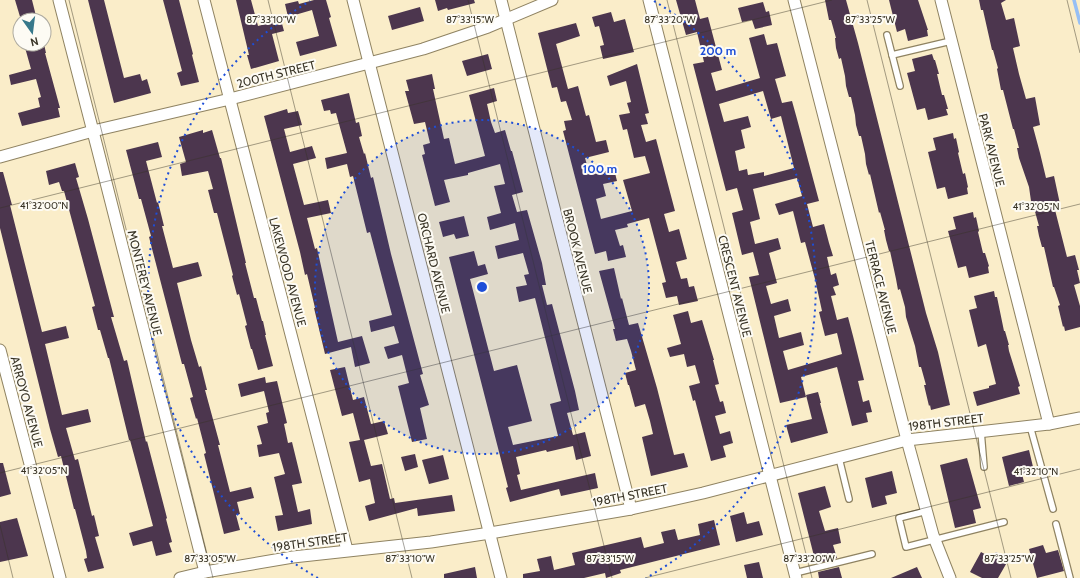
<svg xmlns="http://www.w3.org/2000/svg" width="1080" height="578" font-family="Cabin,sans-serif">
<rect width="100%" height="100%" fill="#faedc9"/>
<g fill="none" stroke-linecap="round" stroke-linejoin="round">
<path stroke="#96bff5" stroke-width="3.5" d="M1074 0 1080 23"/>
</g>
<g fill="#4c364e" fill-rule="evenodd">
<path d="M15 0H32L37 20H21Z"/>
<path d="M88 0H104L124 78 140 74 142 81 147 79 151 93 114 103Z"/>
<path d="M163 0H179L193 54 192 55 199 82 181 86 177 73 182 71Z"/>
<path d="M236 0H251L258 26 281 20 284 31 272 34 279 61 251 69 247 55H249Z"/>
<path d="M314 0H326L331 17 329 18 337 46 300 56 296 42 319 36 312 10 288 17 285 4 298 1 299 4Z"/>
<path d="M435 0H474L475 3 448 10 447 8 438 11Z"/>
<path d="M676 0H695L700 19 708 17 722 70 711 73 716 91 760 78 749 38 764 34 767 45 777 43 786 76 775 79 782 103 792 101 797 119 819 201 807 204 813 227 824 224 829 243 833 256 827 257 831 275 836 273 839 285 833 287 836 295 831 296 837 320 848 317 853 336 864 380 858 381 863 402 869 400 872 412 866 413 868 422 852 426 837 367 801 377 806 397 780 403 749 277 759 275 753 252 742 255 732 213 743 210 737 188 726 191 693 64 704 62 697 32 686 35ZM763 91 771 119 781 116 794 168 764 176V172L748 175 747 169 739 171 735 151 745 148 741 130 751 127 748 116 724 122 719 104ZM797 178 802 196 775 204 779 215 793 211 801 243 805 242 815 279 822 311 819 312 825 336 837 333 842 354 788 370 783 351 804 345 801 332 779 338 774 316 791 311 788 299 771 304 766 286 777 283 769 253 781 249 778 238 755 244 750 222 760 219 753 189Z"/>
<path d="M825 0H846L858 43 926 313 938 352 950 405 931 410 930 405 929 406 924 385H926L921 367H919L915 346 906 317 905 307 900 289 898 290 896 279 890 251H889L886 240 884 230H885L880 212 879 213 870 174 869 175 866 164 865 154 861 136H859L856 125 855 115 851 97H849L846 86 845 76 841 58 839 59 836 48 835 38H836L831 20H829Z"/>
<path d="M889 0H918L928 30H927L928 36 908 41 905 29 897 32Z"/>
<path d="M979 0H1006L1001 3 1006 20 1014 18 1020 46 1013 48 1019 74 1026 99 1035 97 1040 125 1033 127 1040 153 1046 178 1054 176 1060 204 1054 206 1067 257 1075 255 1079 270H1077L1080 283 1074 285 1080 306V327L1065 331 1064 326 1063 327 1058 306 1060 305 1054 287H1053L1044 247H1042L1039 236 1037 226H1039L1034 208H1032L1029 187 1019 158 1017 148H1019L1014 129H1013L1003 90H1001L997 69 998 68 993 50H992L983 10H981Z"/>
<path d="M763 2 766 12 769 11 772 25 755 29 752 20 742 22 738 8Z"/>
<path d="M420 7 424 21 392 30 388 16Z"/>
<path d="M611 12 614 22 625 19 634 52 603 59 600 46 604 45 599 26 595 27 592 17Z"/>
<path d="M576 23 580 36 556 44 568 89 578 86 586 116 589 115 596 142 606 140 609 152 585 158 590 175 614 169 617 181 603 184 606 196 596 199 601 219 632 211 623 180 650 173 645 156 634 158 627 129 623 130 619 115 630 113 627 103 631 102 626 81 610 86 607 76 637 64 649 113 645 114 648 124 641 125 646 142 656 139 675 211 664 214 669 232 679 229 687 259 676 262 681 279 687 278 689 287 694 286 698 301 679 305 677 296 666 298 662 283 666 282 649 218 627 224 628 227 615 230 620 246 623 245 626 257 608 261 606 251 595 254 563 131 566 130 564 121 572 120 566 101 561 102 557 87 552 88 538 33Z"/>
<path d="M24 44H44L46 53H45L60 108H58L60 117 22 126 18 113 40 107 38 98 41 97 36 79 11 85 9 75 31 69Z"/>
<path d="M488 54 492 69 467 76 462 61Z"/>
<path d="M932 54 934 60H935L939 74H937L942 95H944L948 109H946L948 115 928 120 925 108 917 110 907 73 915 71 912 59Z"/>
<path d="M432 74 435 89H433L444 139 449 138 455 164 485 156 469 95 494 88 497 101 487 104 491 122 495 133 505 130 511 151H512L523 192 512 195 517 212 527 210 542 263 546 285H542L547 305 552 304 575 391 579 410 567 413 573 435 585 432 591 456 576 460 573 446 547 452 546 450 516 457 520 474 517 475 521 490 595 473 598 488 561 496 559 489 510 502 506 488 508 487 449 257 474 251 478 266 485 264 488 274 470 279 494 371 517 365 532 421 508 427 513 445 558 436 550 404 561 401 535 298 519 302 516 287 527 285 524 275 529 274 523 253 498 259 495 246 519 240 515 223 490 230 487 217 501 213 494 186 505 184 500 164 468 173V175L444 180 450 202 435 206 422 155 425 154 423 145 430 143 425 122 414 124 405 91H409L406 80Z"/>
<path d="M349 93 356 123 359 122 362 136 359 137 364 154 365 153 371 178 373 177 391 254 423 374 420 375 429 405 420 408 427 439 412 442 398 386 409 383 402 355 388 359 384 347 399 343 394 326 371 332 369 321 392 315 370 232 367 233 353 176 350 177 347 164 327 169 325 158 347 153 336 113 331 114 330 110 324 111 321 100Z"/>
<path d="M287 109 288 113 298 111 302 125 284 129 290 152 312 146 316 158 293 164 304 205 328 200 331 213 307 218 315 249 317 248 338 342 362 336 370 363 355 367 351 347 325 354 314 308H315L307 274 305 275 300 252 264 116Z"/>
<path d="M203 130V133L212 130 220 158H221L246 263H245L254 298H256L262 321H263L266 335H265L273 366 258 370 252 349H251L245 326 247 325 239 294 237 295 232 276 233 275 217 213H214L208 190 213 189 208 171 182 176 180 164 186 162 179 137Z"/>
<path d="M953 133 954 139 956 138 959 152 958 153 963 174 965 173 968 187 967 188 968 194 948 199 945 187 937 189 928 152 936 150 933 138Z"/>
<path d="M158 142 162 157 146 161 157 203 158 202 164 226H162L173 268 198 262 202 276 177 283 191 340 199 367 201 366 207 390H205L220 445H218L230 492 251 487 254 498 237 502 240 514 236 515 240 530 224 534 204 454 206 453 197 418 196 419 190 398 193 397 184 364H182L149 237 151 236 141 199H139L126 150Z"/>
<path d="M75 163 79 177 76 178 88 219 114 317H111L124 361 127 360 146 442 147 441 167 518 166 519 172 542 169 543 172 552 156 556 152 541 133 546 129 533 153 526 137 466 130 440H129L109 358H108L100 330H98L92 307 95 306 64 191H62L59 182 49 185 46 171Z"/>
<path d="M0 172H3L12 205H10L42 332 66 326 69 338 45 344 62 415 88 409 91 422 66 428 75 460 78 459 92 516 94 515 99 536 95 537 104 568 88 572 84 559 87 558 86 551 75 509H74L61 456 58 457 50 429 0 228Z"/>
<path d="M973 212 974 218 976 217 979 231 978 232 983 253H985L989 266 988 267 989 273 969 278 966 266 958 268 948 231 956 229 953 217Z"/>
<path d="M464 216 469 236 456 239 454 234 443 237 439 222Z"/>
<path d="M614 268 621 299 622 298 629 325 638 323 657 388 674 455 684 453 688 467 651 476 642 437 653 434 650 421 645 404 635 407 629 385H628L625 373 636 370 631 351 627 339 616 341 613 329H615L599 271Z"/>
<path d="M994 291 995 297H997L1004 331H1005L1009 345H1008L1009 351 1020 386 1018 387 1020 394 977 406 973 392 989 388V386L996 384 986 344 978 347 969 310 977 308 974 296Z"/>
<path d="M688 311 691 323 702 320 714 360H713L719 384 715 385 720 402 723 401 726 413 715 416 720 434 730 431 733 443 723 446 726 457 711 461 695 400 693 401 689 386 700 383 695 365 687 367 684 354 670 357 667 348 681 344 673 315Z"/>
<path d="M345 367 353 400 364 397 371 424 384 421 388 434 364 440 371 466 382 464 390 499 394 498 395 503 452 495 455 511 418 516 417 508 369 521 365 506 375 503 370 479 359 482 349 442 360 440 353 413 342 416 330 370Z"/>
<path d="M265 377 266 383 277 381 287 423 284 424 288 443 292 442 302 483 292 485 298 512 310 509 312 524 278 531 275 516 283 515 274 477 285 474 279 453 259 457 257 445 262 444 257 426 268 423 266 413 269 412 264 391 241 397 238 384Z"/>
<path d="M818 392 821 403H820L828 433 791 443 786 425 812 419 806 395Z"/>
<path d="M1029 450 1034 471 1022 474 1024 482 1009 486 1002 457Z"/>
<path d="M415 454 418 467 405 471 401 457Z"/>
<path d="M443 455 449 479 429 484 422 460Z"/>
<path d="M967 458 981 508 973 510 976 523 955 528 940 465Z"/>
<path d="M0 463H3L11 494 0 497Z"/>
<path d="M892 471 897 493 885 496 887 504 872 508 865 478Z"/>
<path d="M825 486 831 507 819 511 825 531 838 528 841 543 833 545 837 558 816 564 798 493Z"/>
<path d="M744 512 747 524 759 521 763 535 736 542 730 516Z"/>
<path d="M17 518 28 556 0 562V522Z"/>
<path d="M714 520 720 545 620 570 621 573 606 578 605 573 584 578H523V574L540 571 537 559 551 556 554 570 575 565 572 553 641 537 644 548 664 543 661 532 675 529 678 540 700 535 698 524Z"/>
<path d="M1043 545 1046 553 1058 550 1064 571 1037 578 1029 549Z"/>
<path d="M981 552 992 558 996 552 1009 559 998 578H982L970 572Z"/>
<path d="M759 562 763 578H747L744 565Z"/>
<path d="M475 567 477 578H444V574Z"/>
<path d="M839 567 842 578H819L818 572Z"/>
<path d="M917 567 922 578H891Z"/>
</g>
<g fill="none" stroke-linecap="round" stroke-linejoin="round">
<g stroke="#8f8362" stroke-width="8">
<g id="service">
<path d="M887 35 900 86"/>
<path d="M892 55 951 41"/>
<path d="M1030 426 1053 509"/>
<path d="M981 431 984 467"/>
<path d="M839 458 849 499"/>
<path d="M927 511 899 518 906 547 1004 522"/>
<path d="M1056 524 1070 578"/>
<path d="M795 573 872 554"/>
</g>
</g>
<g stroke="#8f8362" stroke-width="13">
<g id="minor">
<path d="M59 0 97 147 205 572"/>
<path d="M204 0 347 550"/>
<path d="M353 0 501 578"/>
<path d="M501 0 631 509"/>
<path d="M649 0 796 578"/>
<path d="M794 0 907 440 933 535 950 578"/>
<path d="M941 0 1049 424"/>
<path d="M0 157 93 131 230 99 423 49 488 27 552 0"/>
<path d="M0 350 60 578"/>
<path d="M180 578 205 572 293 557 431 542 490 533 631 509 703 493 907 440 1049 424 1080 418"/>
</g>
</g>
<use href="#service" stroke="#fff" stroke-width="5.5"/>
<use href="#minor" stroke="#fff" stroke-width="11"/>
</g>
<path fill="none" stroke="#383325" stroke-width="1" stroke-opacity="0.45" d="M69 0 213 578M268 0 412 578M468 0 612 578M667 0 812 578M867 0 1011 578M1067 0 1080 53M0 208 832 0M0 473 1080 204M0 525 13 578M645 578 1080 469"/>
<circle cx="482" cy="287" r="167" fill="#1d4ed8" fill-opacity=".12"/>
<g fill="none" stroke="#1d4ed8" stroke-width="2" stroke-dasharray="2 4">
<circle cx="482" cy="287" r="167"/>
<path d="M318 578A334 334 0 0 1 310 1M654 1A334 334 0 0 1 646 578"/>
</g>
<g text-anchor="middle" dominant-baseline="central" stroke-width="4" stroke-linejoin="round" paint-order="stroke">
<g font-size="12" fill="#383325" stroke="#fdfbf4">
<text transform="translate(276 74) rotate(-14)">200TH STREET</text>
<text transform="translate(992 150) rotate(76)">PARK AVENUE</text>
<text transform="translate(578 251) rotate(76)">BROOK AVENUE</text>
<text transform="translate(434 263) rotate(76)">ORCHARD AVENUE</text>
<text transform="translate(288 272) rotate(75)">LAKEWOOD AVENUE</text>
<text transform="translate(145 283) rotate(76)">MONTEREY AVENUE</text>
<text transform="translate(735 286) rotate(76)">CRESCENT AVENUE</text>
<text transform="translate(881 287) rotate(76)">TERRACE AVENUE</text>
<text transform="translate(27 402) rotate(75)">ARROYO AVENUE</text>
<text transform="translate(946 422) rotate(-7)">198TH STREET</text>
<text transform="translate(630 495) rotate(-11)">198TH STREET</text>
<text transform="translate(310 542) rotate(-8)">198TH STREET</text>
</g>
</g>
<g font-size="10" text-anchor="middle" fill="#383325" stroke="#fdfbf4" stroke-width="4" stroke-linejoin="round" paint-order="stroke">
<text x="271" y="23">87°33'10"W</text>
<text x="470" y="23">87°33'15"W</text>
<text x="670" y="23">87°33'20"W</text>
<text x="870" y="23">87°33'25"W</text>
<text x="44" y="209">41°32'00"N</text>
<text x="1036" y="210">41°32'05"N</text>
<text x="44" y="474">41°32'05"N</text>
<text x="1036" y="475">41°32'10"N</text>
<text x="210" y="562">87°33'05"W</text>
<text x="410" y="562">87°33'10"W</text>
<text x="610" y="562">87°33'15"W</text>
<text x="809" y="562">87°33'20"W</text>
<text x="1009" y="562">87°33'25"W</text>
</g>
<circle cx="482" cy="287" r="6" fill="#1d4ed8" stroke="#fdfbf4" stroke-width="2"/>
<g font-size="12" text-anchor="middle" font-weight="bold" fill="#1d4ed8" stroke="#fdfbf4" stroke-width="4" stroke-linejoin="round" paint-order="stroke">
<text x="718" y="55">200 m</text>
<text x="600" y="173">100 m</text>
</g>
<g transform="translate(32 32) rotate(166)"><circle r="19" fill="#fdfbf4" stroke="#aeaba1"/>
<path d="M0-3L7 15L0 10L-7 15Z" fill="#37788b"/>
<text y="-6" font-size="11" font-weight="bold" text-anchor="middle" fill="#383325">N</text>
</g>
</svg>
